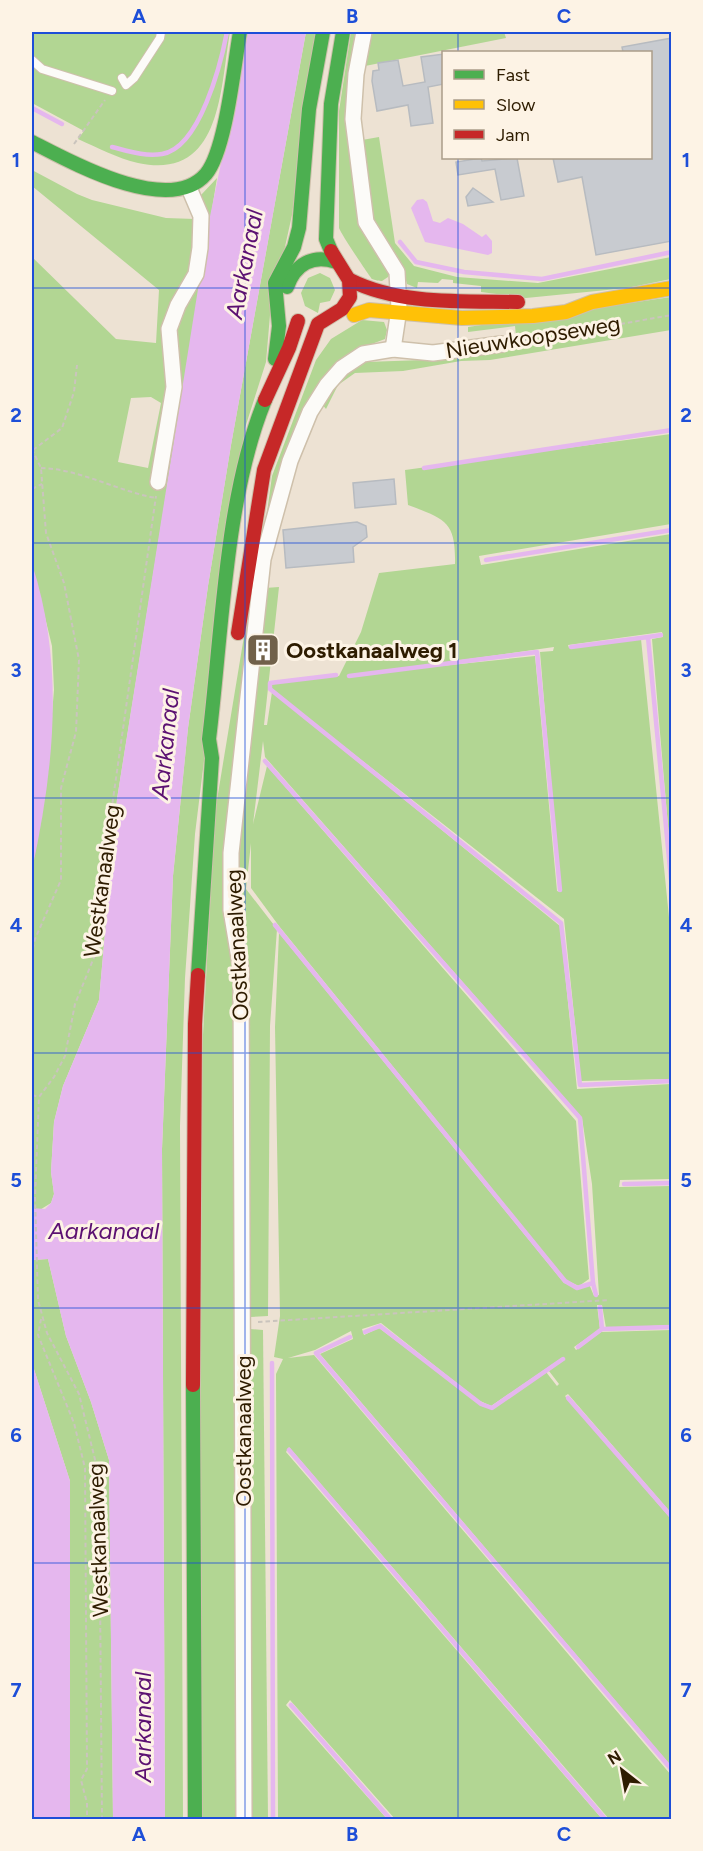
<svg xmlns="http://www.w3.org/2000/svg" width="703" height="1851" font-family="Figtree,sans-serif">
<rect width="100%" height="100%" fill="#ede2d3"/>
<g fill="#b2d693" fill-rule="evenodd">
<path d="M32 32H230C220 89 222 181 138 163 117 158 98 148 78 139L84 131 32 103Z"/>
<path d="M306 32H316L292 215 270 315 266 362 245 428 195 834 185 978 180 1126 183 1819 165 1820 162 1149 173 876 188 728 208 586 231 445Z"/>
<path d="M351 32H359L357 209 390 271 388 277 382 281C380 281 374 280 372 279 370 277 341 234 339 228V111Z"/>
<path d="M369 32H504L506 38 365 66Z"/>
<path d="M379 137 395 243 414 266 457 277 538 283 671 257V279L627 288 526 298 481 292V286L453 283V280L442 279 438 283 418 282 417 288 407 284 401 264 371 217 362 140Z"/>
<path d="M32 170 77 194 92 200 166 218 195 219 201 204V195L217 178 117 799 99 1000 63 1086 54 1122 51 1172 54 1194 51 1203 38 1211 32 1208V870L46 786 54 690 52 646 32 564V257L116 339 156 343 159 290 32 186ZM151 397 161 403 148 468 118 462 131 398Z"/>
<path d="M320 273 330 278 335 290 330 301 320 303 318 313 305 306 301 293 308 278Z"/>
<path d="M671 297V330L490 360 461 361 403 371 355 373 338 385 326 409 322 404C332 386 345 368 366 362L423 360 517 346 515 326 468 332V327Z"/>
<path d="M362 320 384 322 387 330 385 339 356 350 314 396 262 549 272 476 316 360 331 339Z"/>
<path d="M671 434V524L479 556 481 565 671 534V861L652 639 663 637 662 632 568 645 569 648 641 639 671 937V1079L581 1081 564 919 271 689 272 684 339 676 361 632 379 573 455 564C456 521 445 519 408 505L405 470ZM554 647 553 651 540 652 560 892 557 891 535 656 346 676Z"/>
<path d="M279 587 264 725H267L272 692 560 926 577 1089 671 1084V1179L620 1180 619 1187 671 1186V1325L606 1328 602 1305H597L600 1329 574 1347 576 1350 601 1332 671 1330V1513L568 1394 565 1396 671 1519V1766L320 1354 353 1339 351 1331 315 1350 288 1358 314 1355 671 1775V1819H609L289 1447 286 1452 602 1819H395L290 1700 286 1705 387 1819H278L276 1374 283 1359 274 1357 280 1316 275 1027 279 933 564 1283 578 1288 589 1284 594 1296 599 1295 592 1184 582 1118 265 757 263 741 253 824 267 766 576 1121 589 1279 579 1286 566 1280 279 926 251 888V843L246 889 277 929 270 1026 268 1316 250 1317 247 990 236 903 235 869 265 588ZM381 1323 478 1400 491 1406 563 1357 564 1359 549 1371 559 1384 557 1386 546 1372 492 1409 483 1406 379 1328 364 1335 362 1329Z"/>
<path d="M248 612 251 621 238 716 226 854 234 971 236 1819 198 1820 196 1165 215 812Z"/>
<path d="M48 1259 66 1336 91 1402 109 1460 113 1819H70V1481L32 1363V1260Z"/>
<path d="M250 1329 263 1330 268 1819 249 1820Z"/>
</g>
<g fill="#e5b7ee">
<path d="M248 32H306L231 445 208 586 188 728 173 876 162 1149 165 1819H113L109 1460 91 1402 66 1336 48 1259 32 1260V1208L45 1209 51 1203 54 1194 51 1172 54 1122 63 1086 99 1000 117 799 208 226Z"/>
<path d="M423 199 427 202 433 221 440 223 448 218 463 224 482 237 486 234 492 241V253L488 255 425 242 411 208 417 200Z"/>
<path d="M32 564C65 665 54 768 32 870Z"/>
<path d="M32 1363 70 1481V1819H32Z"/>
</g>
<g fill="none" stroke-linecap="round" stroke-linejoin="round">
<g stroke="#e5b7ee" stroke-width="4.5">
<path d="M32 108 62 124"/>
<path d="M112 147C128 151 145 157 162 154 200 148 221 63 227 32"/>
<path d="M400 242 416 262 464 272 542 279 672 252"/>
<path d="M424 468 672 430"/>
<path d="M486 560 672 530"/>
<path d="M648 637 661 635"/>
<path d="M571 647 648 637 672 890"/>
<path d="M336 675 270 683V689L561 923 580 1085 672 1081"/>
<path d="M349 676 537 652 560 890"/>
<path d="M265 761 580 1118 593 1283 577 1288 565 1281 275 925"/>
<path d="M624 1184 672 1183"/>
<path d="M593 1283 596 1295"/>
<path d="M600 1307 602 1329"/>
<path d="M365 1332 380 1326 481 1404 492 1408 563 1359"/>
<path d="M350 1337 316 1353 672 1770"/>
<path d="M578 1347 602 1329 672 1327"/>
<path d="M272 1363 273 1820"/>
<path d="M568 1398 672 1517"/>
<path d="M289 1450 606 1820"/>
<path d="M291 1705 391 1820"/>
</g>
</g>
<g fill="#c8cbd0" stroke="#b7bbc0" stroke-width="1.5">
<path d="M672 38V241L596 255 582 177 558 182 553 158H651V52H623L622 47Z"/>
<path d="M444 54V84L428 87 433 123 411 126 408 105 377 111 372 81 373 71 379 70 378 63 398 60 403 86 425 82 421 57Z"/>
<path d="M481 158 482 161 517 158 524 196 501 200 495 169 458 175 456 162Z"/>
<path d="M473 188 493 202 468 206 466 197Z"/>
<path d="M394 479 396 504 355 508 353 483Z"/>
<path d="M357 522 366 526 367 537 353 547 354 562 286 568 283 530Z"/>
</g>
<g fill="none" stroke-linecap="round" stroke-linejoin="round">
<g stroke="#cec0ab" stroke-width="10">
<g id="lane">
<path d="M32 60 42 69 112 91"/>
<path d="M122 78 126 85 134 78 160 38 161 32"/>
</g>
</g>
<g stroke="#cec0ab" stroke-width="18">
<g id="street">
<path d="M364 32 356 74 353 119 366 222 397 272 399 309 393 349"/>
<path d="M158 482 174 387 169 329 178 305 196 274 200 248 201 216 189 188"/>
<path d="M244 1820 241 970 231 910V853L263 559 290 461 310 412 327 385 342 368 363 354 393 349 433 353 502 344"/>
</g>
</g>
<g stroke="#cec0ab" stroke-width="16">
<g id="fast">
<path d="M32 142C71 162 169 217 206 174 226 150 234 65 240 32"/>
<path d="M331 251 326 239 331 104 343 32"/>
<path d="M287 287C295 264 313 254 336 262"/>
<path d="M275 359 279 326 275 283 294 247 299 228 309 109 323 32"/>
<path d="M198 975 212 758 209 739C222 634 225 497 265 400"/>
<path d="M193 1385 195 1820"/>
</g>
</g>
<g stroke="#cec0ab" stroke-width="16">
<path id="slow" d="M354 315 369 310 462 318 533 316 566 312 592 302 672 288"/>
</g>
<g stroke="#cec0ab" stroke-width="16">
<g id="jam">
<path d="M350 280C399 305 464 301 518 302"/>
<path d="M265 400 289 348 298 321"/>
<path d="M238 633 264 470 318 324 342 309 350 297 349 280 331 251"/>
<path d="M193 1385 195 1024 198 975"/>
</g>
</g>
<g stroke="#cac4bd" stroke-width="2" stroke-dasharray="4.5 3" stroke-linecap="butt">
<path d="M74 144 105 100"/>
<path d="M517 342 672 315"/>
<path d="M32 449 41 468 46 533 64 583 79 660 76 732 61 788V880L35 939 32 953"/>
<path d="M33 450 62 428 74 392 77 365"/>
<path d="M41 468C80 469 117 491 156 498"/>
<path d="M32 489 42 484"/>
<path d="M32 1095 39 1097"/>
<path d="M41 1319 38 1335 74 1423 85 1468 87 1769 81 1780 87 1803V1820"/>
<path d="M258 1322 609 1300"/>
<path d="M102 1820 99 1476 79 1394 47 1333 38 1300 35 1197 39 1097 54 1077 65 1056 75 1004 97 950 102 877 156 496"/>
</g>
<use href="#lane" stroke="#fcfbf8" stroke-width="8"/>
<use href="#street" stroke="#fcfbf8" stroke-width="15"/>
<use href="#fast" stroke="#4caf50" stroke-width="14"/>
<use href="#slow" stroke="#ffc107" stroke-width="14"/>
<use href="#jam" stroke="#c62828" stroke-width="14"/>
</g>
<path fill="none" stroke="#1d4ed8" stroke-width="1.5" stroke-opacity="0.55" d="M245 32V1820M458 32V52M458 158V1820M32 288H672M32 543H672M32 798H672M32 1053H672M32 1308H672M32 1563H672"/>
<defs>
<g id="building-square" transform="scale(1.725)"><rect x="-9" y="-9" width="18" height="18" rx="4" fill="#71614a" stroke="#fdf3e5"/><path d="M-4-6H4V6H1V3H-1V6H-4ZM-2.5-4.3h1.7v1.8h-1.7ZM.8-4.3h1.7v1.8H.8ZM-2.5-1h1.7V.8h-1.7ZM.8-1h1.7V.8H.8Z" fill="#fff"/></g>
</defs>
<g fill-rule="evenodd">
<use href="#building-square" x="263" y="650"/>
</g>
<g text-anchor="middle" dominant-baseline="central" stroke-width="6" stroke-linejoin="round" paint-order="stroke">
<g font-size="22" fill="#2e1c00" stroke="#fdf3e5">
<text transform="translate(533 337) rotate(-9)">Nieuwkoopseweg</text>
<text transform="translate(102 881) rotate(-82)">Westkanaalweg</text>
<text transform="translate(237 945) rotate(-93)">Oostkanaalweg</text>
<text transform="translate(243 1431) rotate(-90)">Oostkanaalweg</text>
<text transform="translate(98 1540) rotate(-92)">Westkanaalweg</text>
</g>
<g font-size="22" font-weight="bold" fill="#2e1c00" stroke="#fdf3e5" text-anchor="start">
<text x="286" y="650">Oostkanaalweg 1</text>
</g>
<g font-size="24" font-style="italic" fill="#5c1172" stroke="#fdf3e5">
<text transform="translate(244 264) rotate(-79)">Aarkanaal</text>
<text transform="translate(165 744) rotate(-84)">Aarkanaal</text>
<text x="104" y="1230">Aarkanaal</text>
<text transform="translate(142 1727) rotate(-90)">Aarkanaal</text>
</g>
</g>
<rect width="703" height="1851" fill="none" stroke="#fdf3e5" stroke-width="66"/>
<rect x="442" y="51" width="210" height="108" fill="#fdf3e5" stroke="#aa9d89" stroke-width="1.5"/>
<rect x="454" y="70" width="30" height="9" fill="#4caf50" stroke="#aa9d89" stroke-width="1.5"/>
<text x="496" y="81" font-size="18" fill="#2e1c00">Fast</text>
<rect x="454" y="100" width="30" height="9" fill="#ffc107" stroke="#aa9d89" stroke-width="1.5"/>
<text x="496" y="111" font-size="18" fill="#2e1c00">Slow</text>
<rect x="454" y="130" width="30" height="9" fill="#c62828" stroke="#aa9d89" stroke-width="1.5"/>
<text x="496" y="141" font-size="18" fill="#2e1c00">Jam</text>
<g transform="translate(622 1770) rotate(329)" stroke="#fdf3e5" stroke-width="4.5" paint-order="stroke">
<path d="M0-4.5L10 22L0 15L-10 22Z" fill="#2e1c00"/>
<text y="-9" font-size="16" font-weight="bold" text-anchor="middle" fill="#2e1c00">N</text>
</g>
<rect x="33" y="33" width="637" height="1785" fill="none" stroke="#1d4ed8" stroke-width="2"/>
<g font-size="20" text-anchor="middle" font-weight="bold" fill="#1d4ed8">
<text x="139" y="23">A</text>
<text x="352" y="23">B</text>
<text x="564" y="23">C</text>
<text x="16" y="167">1</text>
<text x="686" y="167">1</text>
<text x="16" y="422">2</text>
<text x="686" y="422">2</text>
<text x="16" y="677">3</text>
<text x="686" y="677">3</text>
<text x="16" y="932">4</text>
<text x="686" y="932">4</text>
<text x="16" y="1187">5</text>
<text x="686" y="1187">5</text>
<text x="16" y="1442">6</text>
<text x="686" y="1442">6</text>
<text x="16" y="1697">7</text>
<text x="686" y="1697">7</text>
<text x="139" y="1841">A</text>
<text x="352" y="1841">B</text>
<text x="564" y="1841">C</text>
</g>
</svg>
